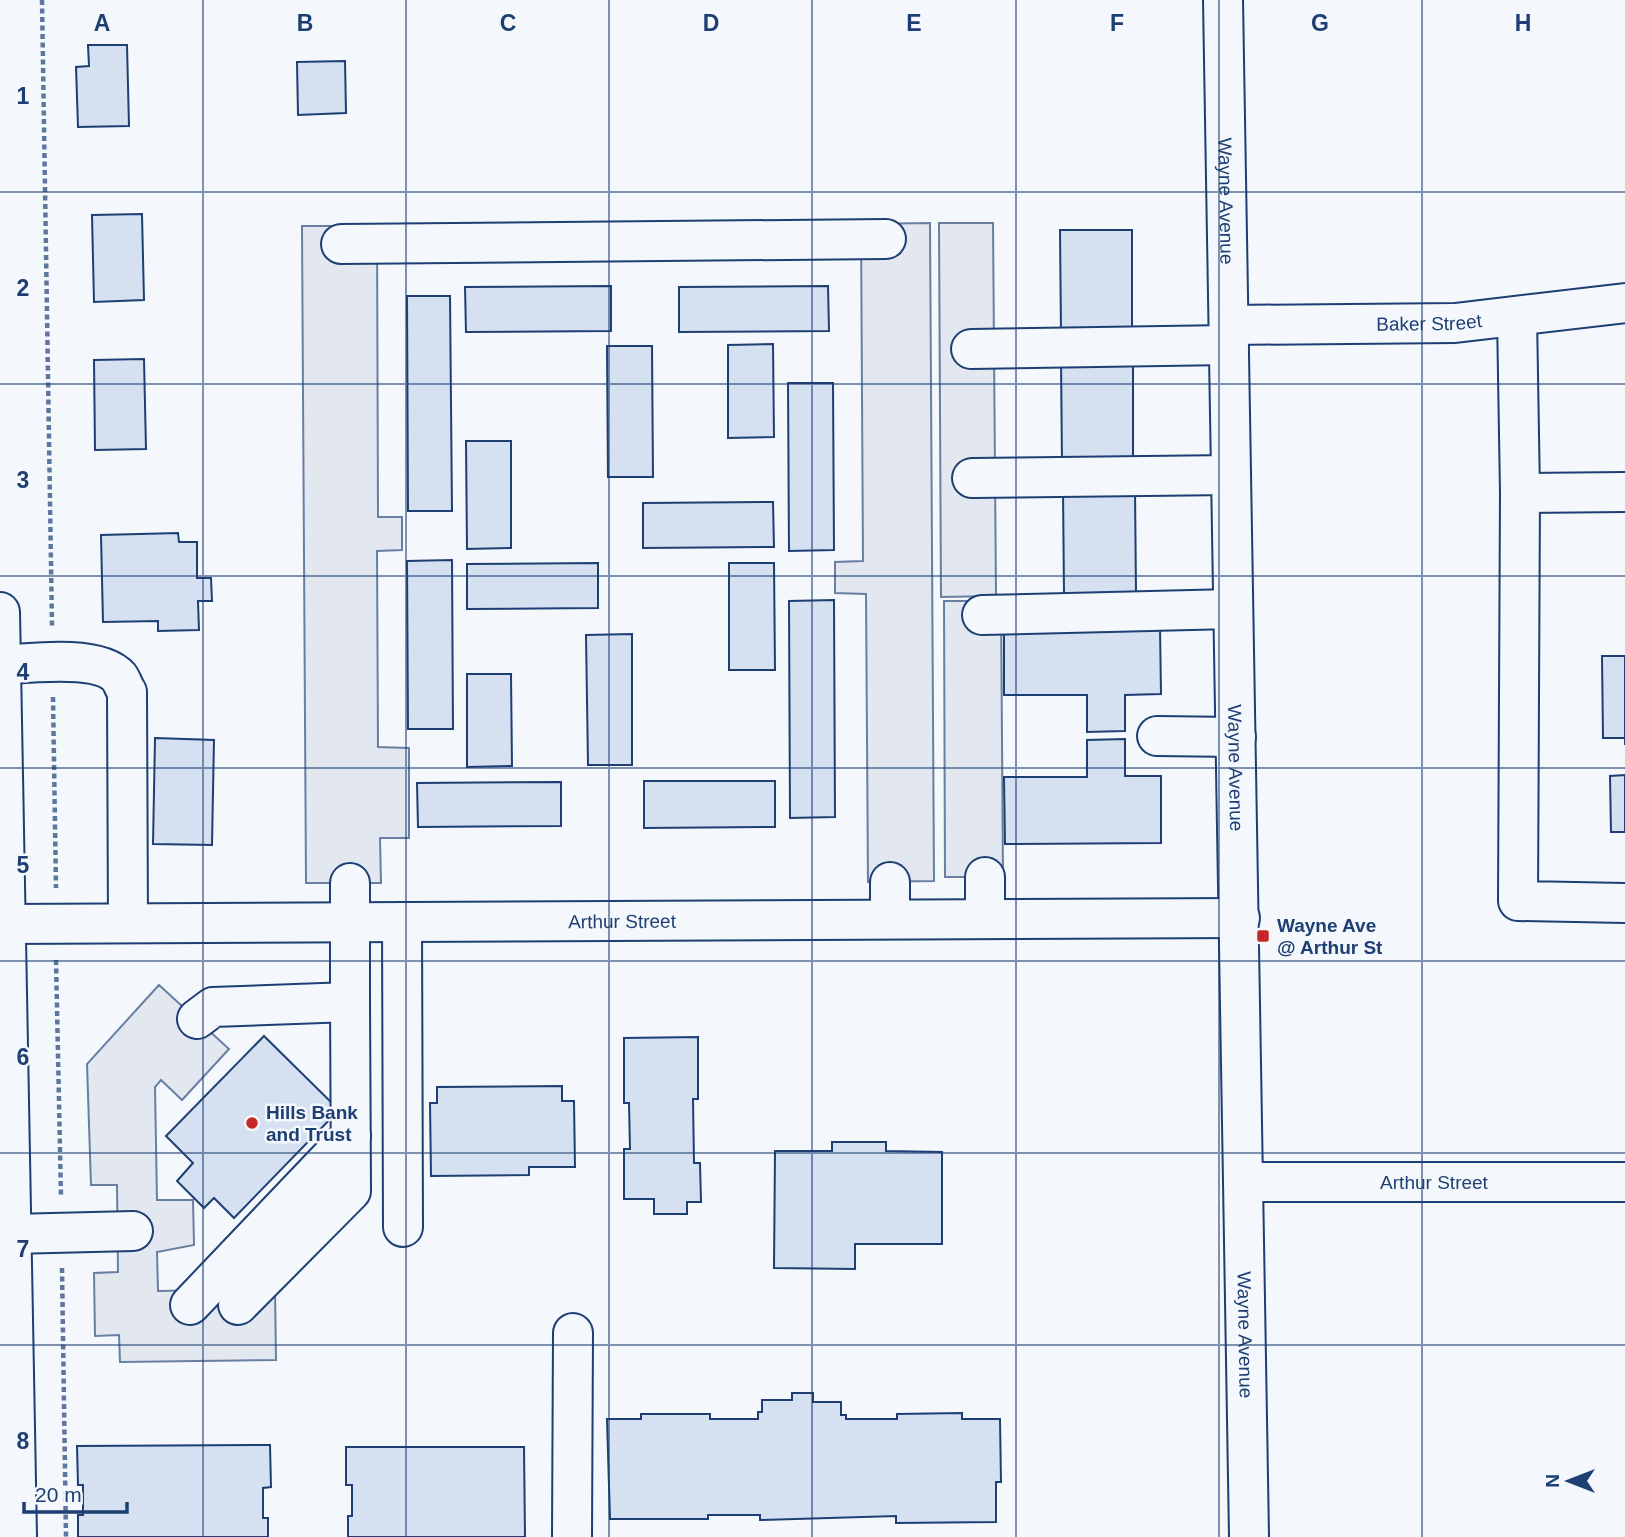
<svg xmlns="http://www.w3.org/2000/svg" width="1625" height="1537" font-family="Arial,sans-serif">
<rect width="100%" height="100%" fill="#f4f7fb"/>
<g fill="#e3e8f0" stroke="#687fa3" stroke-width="2">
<path d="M930 223 934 881 868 882 866 594 835 593V562L863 561 861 224Z"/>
<path d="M939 223H993L996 596 941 597Z"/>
<path d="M302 226H377L378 517H402V550L377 551 378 747 409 748V838H380L381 883H306Z"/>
<path d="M944 601H1001L1003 877H945Z"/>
<path d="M159 985 229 1049 182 1100 161 1080 155 1087 157 1200H193L194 1245 157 1252 158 1291 275 1289 276 1360 120 1362 119 1335 95 1336 94 1273 118 1272 117 1185H91L87 1064Z"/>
</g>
<g fill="#d5e0f0" stroke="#1d3f73" stroke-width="2">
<path d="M88 45H127L129 126 78 127 76 67 89 66Z"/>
<path d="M345 61 346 113 298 115 297 62Z"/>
<path d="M142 214 144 300 94 302 92 215Z"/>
<path d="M1060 230H1132V333H1061Z"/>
<path d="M611 286V331L466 332 465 287Z"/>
<path d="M828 286 829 331 679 332V287Z"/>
<path d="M407 296H450L452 511H408Z"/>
<path d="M773 344 774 437 728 438V345Z"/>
<path d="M607 346H652L653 477H608Z"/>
<path d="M144 359 146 449 95 450 94 360Z"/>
<path d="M1133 359V463H1062L1061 360Z"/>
<path d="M788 383H833L834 550 789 551Z"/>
<path d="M466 441H511V548L467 549Z"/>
<path d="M1135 489 1136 593 1064 594 1063 490Z"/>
<path d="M773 502 774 547 643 548V503Z"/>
<path d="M178 533 179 542H197V578H211L212 601H198L199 630 158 631V621L103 622 101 535Z"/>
<path d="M452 560 453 729H408L407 561Z"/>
<path d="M598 563V608L467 609V564Z"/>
<path d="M729 563H774L775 670H729Z"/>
<path d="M834 600 835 817 790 818 789 601Z"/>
<path d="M1160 627 1161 694 1125 695V731L1087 732V695H1004V628Z"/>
<path d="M632 634V765H588L586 635Z"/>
<path d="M1602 656H1625V745V738H1603Z"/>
<path d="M467 674H511L512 766 467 767Z"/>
<path d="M155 738 214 740 212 845 153 844Z"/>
<path d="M1125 739V776H1161V843L1005 844 1004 777H1087V740Z"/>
<path d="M1625 775V832H1611L1610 776Z"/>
<path d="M644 781H775V827L644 828Z"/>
<path d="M561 782V826L418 827 417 783Z"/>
<path d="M264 1036 339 1110 234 1218 214 1198 204 1208 177 1181 193 1163 166 1136Z"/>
<path d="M698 1037V1099H693L694 1163H700L701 1202H687V1214H654V1199H624V1149H630L629 1103H624V1038Z"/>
<path d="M562 1086V1101H574L575 1167H529V1175L431 1176 430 1103H437V1087Z"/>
<path d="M832 1142H886V1151L942 1152V1244H855V1269L774 1268 775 1151H832Z"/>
<path d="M792 1393H813V1402H841V1415H846V1419H897V1414L962 1413V1419H1000L1001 1482H996V1522L896 1523V1516L760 1520V1515H708V1519H610L607 1419H641V1414H710V1419H758V1412H762V1400H792Z"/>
<path d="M270 1445 271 1487 263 1488V1518H268V1537H78V1515H83V1485H78L77 1446Z"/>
<path d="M346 1447H524L525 1537H348V1516H352V1485H346Z"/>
</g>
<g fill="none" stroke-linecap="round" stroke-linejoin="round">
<g stroke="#1d3f73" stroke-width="42">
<g id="minor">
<path id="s1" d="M1223 0 1249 1537"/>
<path d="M341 244 886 239"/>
<path d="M1517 316 1520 493 1518 901 1625 903"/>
<path id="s2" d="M1229 325 1455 323 1625 303"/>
<path d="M971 349 1229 345"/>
<path d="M972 478 1231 475"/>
<path d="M1520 493 1625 492"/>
<path d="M982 615 1233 609"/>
<path d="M1 665C29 663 99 654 119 677 122 681 124 688 127 692L128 923"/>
<path d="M1157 736 1236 737"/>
<path d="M985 877V919"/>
<path d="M890 882V919"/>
<path d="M402 922 403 1227"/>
<path id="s3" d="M6 924 1240 918"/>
<path d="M197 1019 213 1007 350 1002V883"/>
<path id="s4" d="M1243 1182H1625"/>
<path d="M12 1234 133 1231"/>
<path d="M190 1305 351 1136"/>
<path d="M238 1305 351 1191 350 1002"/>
<path d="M572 1537 573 1333"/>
</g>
</g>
<g stroke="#1d3f73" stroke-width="42">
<path id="major" d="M0 612 17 1537"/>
</g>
<g stroke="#5e769c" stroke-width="4.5" stroke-dasharray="5 3.5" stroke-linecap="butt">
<path d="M42 0 52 626"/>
<path d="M53 697 56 888"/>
<path d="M56 960 61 1196"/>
<path d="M62 1268 66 1537"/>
</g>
<use href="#minor" stroke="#f4f7fb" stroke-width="38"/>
<use href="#major" stroke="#f4f7fb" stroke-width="38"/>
</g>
<path fill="none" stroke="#1d3f73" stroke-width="2" stroke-opacity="0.55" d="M203 0V1537M406 0V1537M609 0V1537M812 0V1537M1016 0V1537M1219 0V1537M1422 0V1537M0 192H1625M0 384H1625M0 576H1625M0 768H1625M0 961H1625M0 1153H1625M0 1345H1625"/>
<g fill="#c62828" stroke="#f4f7fb" stroke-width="2.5">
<rect x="1256" y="929" width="14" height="14" rx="3.5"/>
<circle cx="252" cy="1123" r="7"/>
</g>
<g text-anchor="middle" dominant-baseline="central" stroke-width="5" stroke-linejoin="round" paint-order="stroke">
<g font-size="19" fill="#1d3f73" stroke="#f4f7fb">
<text stroke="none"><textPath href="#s1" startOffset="201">Wayne Avenue</textPath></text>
<text stroke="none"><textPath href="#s2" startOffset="200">Baker Street</textPath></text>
<text stroke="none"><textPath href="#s1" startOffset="768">Wayne Avenue</textPath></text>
<text stroke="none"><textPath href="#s3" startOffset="616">Arthur Street</textPath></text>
<text stroke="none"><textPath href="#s4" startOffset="191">Arthur Street</textPath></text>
<text stroke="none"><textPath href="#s1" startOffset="1335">Wayne Avenue</textPath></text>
</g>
<g font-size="19" font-weight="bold" fill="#1d3f73" stroke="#f4f7fb" text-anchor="start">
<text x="1277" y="925">Wayne Ave<tspan x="1277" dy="22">@ Arthur St</tspan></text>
<text x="266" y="1112">Hills Bank<tspan x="266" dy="22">and Trust</tspan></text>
</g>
</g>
<g font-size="23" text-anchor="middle" font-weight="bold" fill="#1d3f73" stroke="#f4f7fb" stroke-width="5" stroke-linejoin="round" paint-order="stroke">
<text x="102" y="31">A</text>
<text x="305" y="31">B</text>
<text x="508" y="31">C</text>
<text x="711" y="31">D</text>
<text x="914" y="31">E</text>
<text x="1117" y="31">F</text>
<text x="1320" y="31">G</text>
<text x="1523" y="31">H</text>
<text x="23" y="104">1</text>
<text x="23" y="296">2</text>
<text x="23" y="488">3</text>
<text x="23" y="680">4</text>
<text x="23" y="873">5</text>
<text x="23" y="1065">6</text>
<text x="23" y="1257">7</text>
<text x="23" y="1449">8</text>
</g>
<g transform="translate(1569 1481) rotate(270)" stroke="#f4f7fb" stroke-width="5" paint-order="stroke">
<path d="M0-5L12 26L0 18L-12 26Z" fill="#1d3f73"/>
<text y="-10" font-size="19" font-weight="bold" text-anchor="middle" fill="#1d3f73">N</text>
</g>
<path d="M24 1502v10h103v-10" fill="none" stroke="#1d3f73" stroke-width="3.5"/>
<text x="35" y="1502" font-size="21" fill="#1d3f73" stroke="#f4f7fb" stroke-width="5" paint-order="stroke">20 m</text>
</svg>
